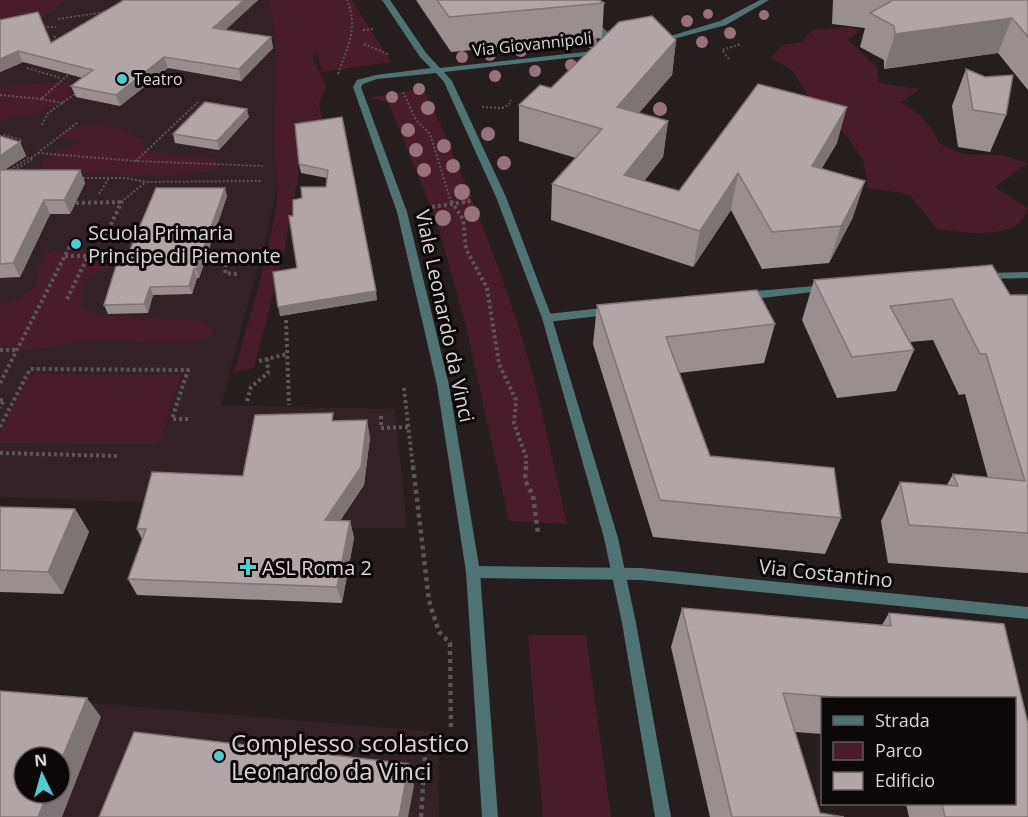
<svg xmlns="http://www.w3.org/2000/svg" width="1028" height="817" font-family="'Open Sans',sans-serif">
<rect width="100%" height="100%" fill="#261d1f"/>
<g fill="#322227" fill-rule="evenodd">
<path d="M0 0H297L303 74 266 237 221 405 395 409 407 529 197 524 152 503 0 497Z"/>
<path d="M0 695 438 732 439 817H0ZM24 757H60V793H24Z"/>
</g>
<g fill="#491c2c">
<path d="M0 0H64C47 21 26 21 0 24Z"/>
<path d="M268 0H352L391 62 321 72 318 54 312 57 326 86 319 104 324 125 297 132 299 173 284 252 254 368 234 372C250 315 269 258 277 199 280 182 274 163 274 145 275 96 281 48 268 0Z"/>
<path d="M849 27 860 30 848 40 877 67 879 83 919 89 901 102C920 113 930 123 939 143L963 154 1002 155 1028 163 995 187 1028 208C1019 243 963 232 937 229L909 194 868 188 863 159 847 137 807 95 793 71 771 58 782 45 802 42 812 30Z"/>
<path d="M62 82 70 83 74 89C60 112 24 115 0 121V87Z"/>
<path d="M424 88C458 163 489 238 515 316 538 384 551 455 567 524L509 521 466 326 436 219 388 102 369 98Z"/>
<path d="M92 125C110 125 126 131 142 139L144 147 151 151 213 159 219 166C203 182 72 174 45 169L42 165 45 159 57 151 78 143 77 141 59 137 61 130Z"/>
<path d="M95 250 113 254 119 264C111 269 103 269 95 273 83 280 77 297 83 308L101 315 203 321 211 325 214 330 210 336C178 349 127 338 91 341 60 343 31 352 0 352V304C15 301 35 295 38 277 40 268 39 262 45 254L55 251Z"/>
<path d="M30 374 181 375 158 444 0 443V434Z"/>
<path d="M528 635H586L611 817H543Z"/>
</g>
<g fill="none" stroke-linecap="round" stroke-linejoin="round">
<g stroke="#5d5557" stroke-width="2" stroke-dasharray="2 2" stroke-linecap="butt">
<path d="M58 19 105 12"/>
<path d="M43 27H56"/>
<path d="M363 30 374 29"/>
<path d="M55 36 54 43 57 44"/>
<path d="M364 44 390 55"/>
<path d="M729 59 722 50 741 44"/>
<path d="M27 68 61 78"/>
<path d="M338 74C347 47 359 28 347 0"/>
<path d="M403 92 416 120 430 134 451 202"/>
<path d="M0 95 41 99"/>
<path d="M63 103 41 99 70 73"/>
<path d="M482 107 502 108 509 105 511 100"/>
<path d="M42 125 48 113 75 94 78 95"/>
<path d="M0 137 4 135 22 140 17 143"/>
<path d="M38 153 136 161 263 166"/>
<path d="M31 158 77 123"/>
<path d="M136 161 198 102"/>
<path d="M10 170 13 171 32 159"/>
<path d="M10 170 28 158 32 159"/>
<path d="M79 178H125L147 182 261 181"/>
<path d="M99 194 109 178"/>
<path d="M117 202H121"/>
<path d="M121 202 146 182"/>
<path d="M464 202 471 201"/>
</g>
<g stroke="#5d5557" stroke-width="4" stroke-dasharray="3 3" stroke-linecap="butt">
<path d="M451 201 463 219 466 249 487 288 499 364 516 400 514 423 526 457V468"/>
<path d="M76 203 121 202"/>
<path d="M432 207 471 201"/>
<path d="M103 241 122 201"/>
<path d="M205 255 227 256 225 273 238 274"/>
<path d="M65 256H131"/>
<path d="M67 299 88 256"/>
<path d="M286 320 289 405"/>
<path d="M0 350H17"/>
<path d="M259 361 287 354"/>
<path d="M0 383 73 240"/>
<path d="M404 388 413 468"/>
<path d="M0 400H4L0 408"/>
<path d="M247 401 251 387 268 373 267 357"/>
<path d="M381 416V428L409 427"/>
<path d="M0 427 30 369 188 370 172 419H190"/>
<path d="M0 453 118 456"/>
</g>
<g stroke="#5d5557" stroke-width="4.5" stroke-dasharray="4 4" stroke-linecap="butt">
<path d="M413 466 429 601 439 632 450 643 451 731"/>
<path d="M526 466 525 480 533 496 538 533"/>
<path d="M421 817 425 755"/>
</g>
<path fill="#4f7373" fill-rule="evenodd" d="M562 0H570L610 34H620L624 36 620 38H605Z"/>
<g fill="#4f7373" fill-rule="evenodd">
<path d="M1028 272V278L984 279 979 276 984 273Z"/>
<path d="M826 285 830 286 831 288 830 290 745 300 740 296 745 292Z"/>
<path d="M612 307 616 308 617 311 616 314 547 322 542 318 547 314Z"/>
<path d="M473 566 641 568 1028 607V619L641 580 473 578 468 576 466 572 468 568Z"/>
</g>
<g fill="#4f7373" fill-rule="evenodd">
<path d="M382 0H390L426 53 440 68 603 50 607 52 603 54 444 72 452 81 506 197 552 318 618 538 636 623 671 817H655L622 623 604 538 542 318 496 197 444 82 436 73 377 79 363 84 361 87 407 212 449 385 480 572 498 817H482L466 572 437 385 397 212 353 87 357 80 376 75 431 68 420 57Z"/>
<path d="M760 0H769L726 25 658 43 654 41 720 21Z"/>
</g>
</g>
<g fill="#97717b">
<circle cx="708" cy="14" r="5"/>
<circle cx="764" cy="15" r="5"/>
<circle cx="687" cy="21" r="6"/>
<circle cx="730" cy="33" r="6"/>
<circle cx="591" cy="42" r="6"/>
<circle cx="702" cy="42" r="6"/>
<circle cx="521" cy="51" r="6"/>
<circle cx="490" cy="55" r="6"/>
<circle cx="462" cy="57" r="6"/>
<circle cx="571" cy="65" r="6"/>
<circle cx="535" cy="71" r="6"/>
<circle cx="495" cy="76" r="6"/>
<circle cx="419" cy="89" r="6"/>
<circle cx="392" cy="97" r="6"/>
<circle cx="428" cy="108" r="7"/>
<circle cx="660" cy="109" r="7"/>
<circle cx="408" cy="130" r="7"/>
<circle cx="488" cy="134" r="7"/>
<circle cx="444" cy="146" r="7"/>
<circle cx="416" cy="150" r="7"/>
<circle cx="504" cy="163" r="7"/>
<circle cx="453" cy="166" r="7"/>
<circle cx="424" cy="170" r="7"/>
<circle cx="462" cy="192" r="8"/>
<circle cx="472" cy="214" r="8"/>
<circle cx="443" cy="218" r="8"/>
</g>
<g fill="#998e90">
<path d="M124 0H258L225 30 271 37 273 48 241 81 168 68 120 106 76 97 71 86 83 78 23 62 0 72V20L51 43Z"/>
<path d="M416 0H599L604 3 602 38 451 52Z"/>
<path d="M833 0H1028V90L998 53 884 69V60L860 47 865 28 832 24Z"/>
<path d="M676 40 672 75 639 113 668 121 663 157 644 181 679 191 837 143 821 169 853 217 829 263 762 269 731 210 693 267 551 220 552 184 576 158 519 141V105L551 88Z"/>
<path d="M966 69 1006 115 990 152 958 147 952 106Z"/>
<path d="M249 117 219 150 175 143 173 134Z"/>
<path d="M342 117 377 300 280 316 297 268 293 216 302 198 326 187 327 178 301 173 299 164Z"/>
<path d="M0 136 20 142 26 156 4 170H80L85 183 70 214H50L20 277 0 278Z"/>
<path d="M227 196 199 278H197L192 294 153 295 148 313 108 314 104 305 123 266Z"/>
<path d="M814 280 1010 295H1028V573L888 563 881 521 900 482 947 485 953 474 988 478 965 394 959 395 933 340 910 342 914 350 896 391 837 398 802 320Z"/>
<path d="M597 305 775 324 764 363 679 373 710 456 841 518 825 554 653 537 593 344Z"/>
<path d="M335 421 370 437 364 485 340 521H350L354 538 342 603 137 595 128 579 142 539 137 529 243 476Z"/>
<path d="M0 507 75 509 89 532 63 594 0 592Z"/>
<path d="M682 608 882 625 889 613 1004 624 1028 724V817H909L906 804H1014V699H822V734L795 732 820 813 844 817H710L671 647Z"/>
</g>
<g fill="#7d7476">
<path d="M244 0H258L216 39 213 28Z"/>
<path d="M1012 18 998 53 884 69 895 34Z"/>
<path d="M271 37 273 48 241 81 239 69Z"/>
<path d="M676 40 672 75 613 142 617 107Z"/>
<path d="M18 51 23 62 0 72V59Z"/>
<path d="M164 57 168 68 120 106 116 95Z"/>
<path d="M847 107 837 143 802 202 812 166Z"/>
<path d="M247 109 249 117 219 150 217 141Z"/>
<path d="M668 121 663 157 624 207V175Z"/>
<path d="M20 142 26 156 0 173V156Z"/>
<path d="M80 170 85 183 70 214 64 200Z"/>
<path d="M738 173 731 210 693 267 700 231Z"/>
<path d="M865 181 853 217 829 263 841 226Z"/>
<path d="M225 188 227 196 199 278 196 269Z"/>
<path d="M44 200 50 214 20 277 13 263Z"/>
<path d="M194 269 197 278 192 294 189 286Z"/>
<path d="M150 287 153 295 148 313 144 304Z"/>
<path d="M376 291 377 300 280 316 278 307Z"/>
<path d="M367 420 370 437 364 485 329 537 325 520Z"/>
<path d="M75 509 89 532 63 594 48 572Z"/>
<path d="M350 521 354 538 342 603 337 587Z"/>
<path d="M87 698 101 717 62 817H38L48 793H60V763Z"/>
<path d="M409 764 414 786 408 817H399Z"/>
</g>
<g fill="#b2a5a8" stroke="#7d7476" stroke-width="1.5">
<path d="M124 0H244L213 28 271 37 239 69 164 57 116 95 71 86 93 70 18 51 0 59V20L38 12 51 43Z"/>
<path d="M437 0H599L604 3 449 17Z"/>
<path d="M893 0H1028V37L1012 18 895 34 894 26 870 13Z"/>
<path d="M652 16 676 40 617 107 668 121 624 175 679 191 758 84 847 107 812 166 865 181 841 226 772 232 738 173 700 231 552 184 602 129 519 105 540 85 551 88 619 22Z"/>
<path d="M966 69 985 77 1013 75 1006 115 973 110Z"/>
<path d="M205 102 247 109 217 141 173 134Z"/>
<path d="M342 117 376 291 278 307 273 272 297 268 289 216H293V200L302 198 301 187H326L328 170 299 164 295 124Z"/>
<path d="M0 136 20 142 0 156Z"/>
<path d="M0 170H80L64 200H44L13 263 0 264Z"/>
<path d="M156 188H225L196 269H194L189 286 150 287 144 304 104 305 116 266H123Z"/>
<path d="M992 265 1010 295H1028V533L909 525 900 482 958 486 953 474 1025 481 986 354H980L952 299 890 306 914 350 852 357 814 280Z"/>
<path d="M757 290 775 324 666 337 710 456 834 468 841 518 660 500 597 305Z"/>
<path d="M333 413 332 421 367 420 361 467 325 520 350 521 337 587 128 579 146 529H137L152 472 243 476 255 415Z"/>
<path d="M0 507 75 509 48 572 0 570Z"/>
<path d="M682 608 891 626 889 613 1004 624 1028 724V817H945L942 804H1014V699H860L783 693 820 813 844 817H732Z"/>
<path d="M0 691 87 698 60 763V757H24V793H48L38 817H0Z"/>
<path d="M134 732 409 764 399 817H99Z"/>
</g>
<g fill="#52cdcd" stroke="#0c0809" stroke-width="2">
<circle cx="122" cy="79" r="6"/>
<circle cx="76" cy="244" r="6"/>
<path d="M245 558h6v6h6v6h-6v6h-6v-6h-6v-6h6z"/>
<circle cx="219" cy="756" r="6"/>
</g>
<g text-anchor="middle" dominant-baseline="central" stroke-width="6" stroke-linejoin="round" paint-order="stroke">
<g font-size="16" fill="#ddd6d8" stroke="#0c0809">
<text transform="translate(532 44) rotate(-6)">Via Giovannipoli</text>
</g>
<g font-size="16" fill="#ddd6d8" stroke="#0c0809" text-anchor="start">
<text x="134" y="79">Teatro</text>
</g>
<g font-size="20" fill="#ddd6d8" stroke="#0c0809" text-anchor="start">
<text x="88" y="232">Scuola Primaria<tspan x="88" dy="23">Principe di Piemonte</tspan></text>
<text x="262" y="567">ASL Roma 2</text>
</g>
<g font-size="20" fill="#ddd6d8" stroke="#0c0809">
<text transform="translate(445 316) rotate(78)">Viale Leonardo da Vinci</text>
<text transform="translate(826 573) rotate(6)">Via Costantino</text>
</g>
<g font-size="24" fill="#ddd6d8" stroke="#0c0809" text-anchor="start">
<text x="231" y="742">Complesso scolastico<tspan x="231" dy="28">Leonardo da Vinci</tspan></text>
</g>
</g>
<rect x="821" y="697" width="195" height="108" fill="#0c0809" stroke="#605a5c" stroke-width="1.5"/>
<rect x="833" y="716" width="30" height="9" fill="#4f7373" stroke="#605a5c" stroke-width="1.5"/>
<text x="875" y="727" font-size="18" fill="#ddd6d8">Strada</text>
<rect x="833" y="742" width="30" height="18" fill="#491c2c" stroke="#605a5c" stroke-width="1.5"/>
<text x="875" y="757" font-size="18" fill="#ddd6d8">Parco</text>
<rect x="833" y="772" width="30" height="18" fill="#b2a5a8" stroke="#605a5c" stroke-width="1.5"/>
<text x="875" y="787" font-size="18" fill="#ddd6d8">Edificio</text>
<g transform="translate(42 775) rotate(355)"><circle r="28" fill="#0c0809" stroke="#605a5c" stroke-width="1.5"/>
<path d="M0-4.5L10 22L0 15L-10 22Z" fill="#52cdcd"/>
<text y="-9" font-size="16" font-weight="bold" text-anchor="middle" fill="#ddd6d8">N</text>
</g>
</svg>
